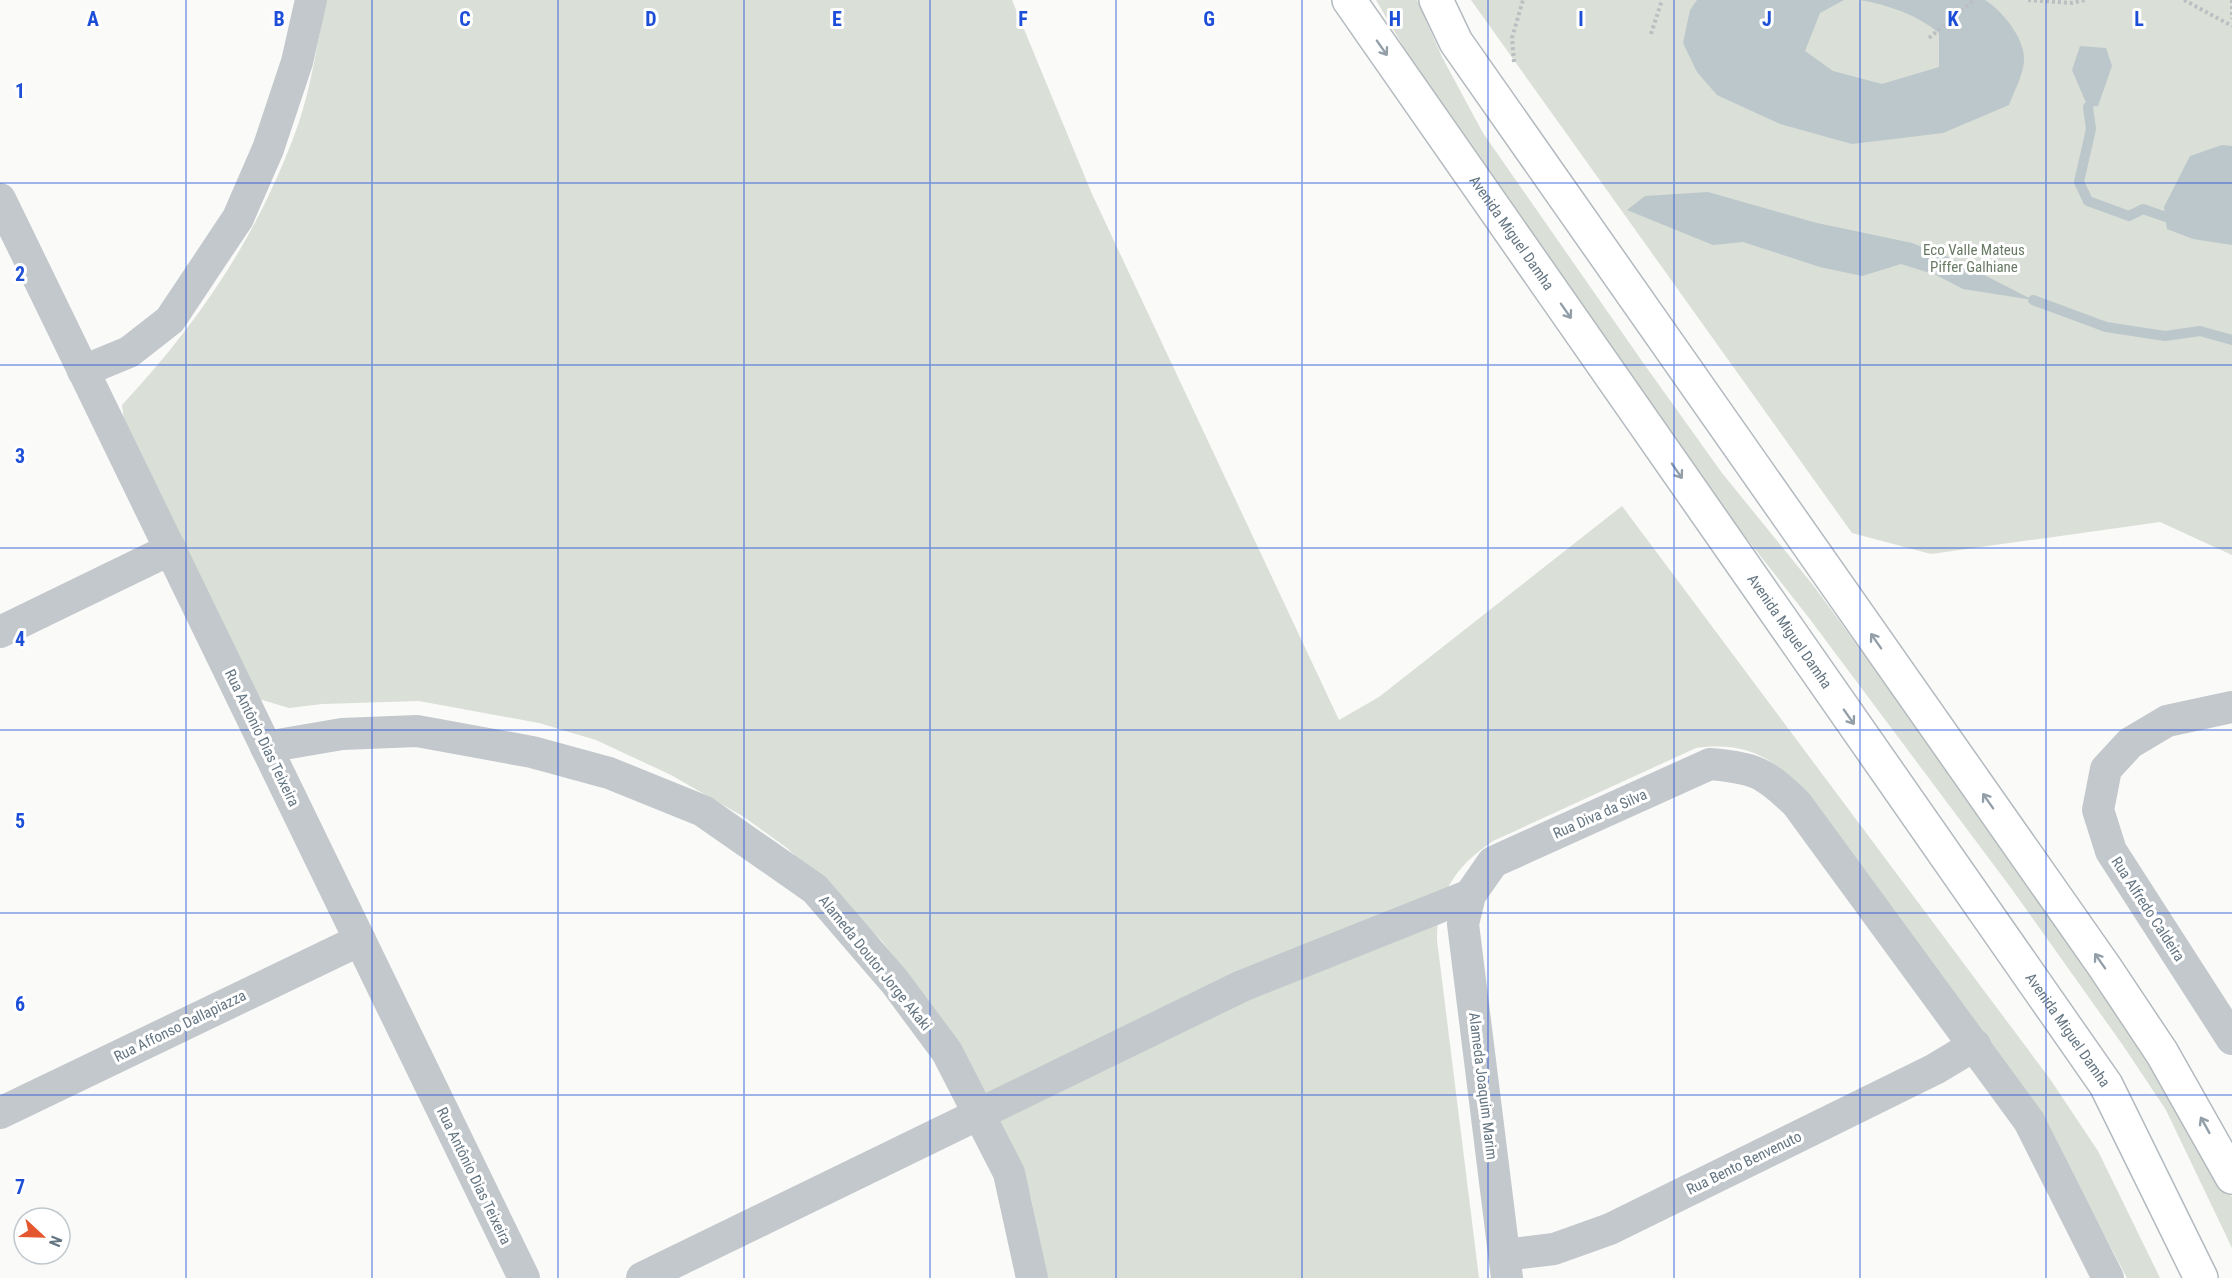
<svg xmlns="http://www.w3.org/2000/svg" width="2232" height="1278" font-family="'Roboto Condensed',sans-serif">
<rect width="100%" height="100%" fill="#fafaf8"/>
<g fill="#dadfd7">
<path d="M327 0H1012L1092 194 1339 720 1379 697 1622 506 2050 1079 2098 1151 2160 1278H2127L2068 1166 1800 789C1771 754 1742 742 1696 748L1493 841C1455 867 1437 893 1437 940L1479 1278H1048L1031 1198 1018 1161 960 1045 882 941 787 848 744 817 671 775 596 740 539 723 419 701 322 704 289 708 259 699 125 428 122 405C201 320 259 234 298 125 312 85 317 41 327 0Z"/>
<path d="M1376 0H1417L1442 57 1483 133 1644 364 1722 473 1813 585 1983 817 2177 1093 2232 1197V1248L2166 1110 2122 1044 2011 888 1809 618 1704 484 1417 70Z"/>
<path d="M1471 0H2232V555L2160 522 1931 554 1852 533Z"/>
</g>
<g fill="#bbc7cb">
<path d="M1697 0H1844L1820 13 1805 51 1833 71 1882 84 1939 67V33C1916 14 1888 5 1860 0H1985C2002 10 2026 40 2024 61 2023 75 2014 92 2009 105L1943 133 1852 144 1780 124 1717 95 1697 72 1683 43 1690 10Z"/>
<path d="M2080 46 2106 48 2112 66 2098 106 2088 107 2072 70Z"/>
<path d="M2222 145 2232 146V245L2193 239 2167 229 2164 207 2190 156Z"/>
<path d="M1708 192 1817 223 1912 243 1953 259 2033 300 1963 289 1936 275 1901 264 1862 276 1820 267 1743 242 1713 245 1627 210 1645 196Z"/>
</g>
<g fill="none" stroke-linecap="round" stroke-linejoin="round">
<g stroke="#bbc7cb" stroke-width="10">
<path d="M2088 107 2091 129 2079 182 2088 201 2129 216 2143 209 2166 217"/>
<path d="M2033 300 2106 327 2165 336 2200 331 2232 340"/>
</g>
<g stroke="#b3babf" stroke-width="36">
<g id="secondary">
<path id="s1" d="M1349 0 2106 1085 2201 1278"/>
<path d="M1436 0 1456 42 2104 966 2162 1053 2232 1177"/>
</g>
</g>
<g stroke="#bbbfc2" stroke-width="4" stroke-dasharray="3 3" stroke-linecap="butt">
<path d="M2028 0 2072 3 2085 0"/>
<path d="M2184 0 2232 26"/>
<path d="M2232 0V19"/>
<path d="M1651 34 1662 0"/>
<path d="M1929 38 1974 0"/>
<path d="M1514 62 1512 38 1523 0"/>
</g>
<g stroke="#c3c8cc" stroke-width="32">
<path d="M0 199 524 1278"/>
<path d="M83 371 129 352 170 320 238 218 268 149 297 62 311 0"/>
<path d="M0 632 171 549"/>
<path d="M2232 707 2167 721 2130 743 2106 769 2098 810 2111 851 2232 1039"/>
<path d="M266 747 342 734 417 731 532 752 609 773 703 811 815 889 895 982 947 1052 1009 1173 1032 1278"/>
<path d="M0 1113 360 940"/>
<path d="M1505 1255 1554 1249 1610 1229 1935 1069 1975 1045"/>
<path d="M642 1278 1242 986 1470 895"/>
<path d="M1507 1278 1463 924 1470 895 1493 862 1710 764C1755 768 1764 772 1797 804L2029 1121 2108 1278"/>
</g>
<use href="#secondary" stroke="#fff" stroke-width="33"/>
</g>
<defs><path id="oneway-shaft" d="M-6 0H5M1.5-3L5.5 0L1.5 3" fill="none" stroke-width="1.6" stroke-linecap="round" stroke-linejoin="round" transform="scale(1.5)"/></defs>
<g stroke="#939fa8">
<use href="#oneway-shaft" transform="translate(1382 48) rotate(55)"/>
<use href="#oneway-shaft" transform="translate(1566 311) rotate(55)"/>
<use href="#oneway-shaft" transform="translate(1677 471) rotate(55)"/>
<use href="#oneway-shaft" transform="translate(1876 641) rotate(-125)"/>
<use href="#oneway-shaft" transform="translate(1849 717) rotate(55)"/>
<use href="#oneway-shaft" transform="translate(1988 801) rotate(-125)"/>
<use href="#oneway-shaft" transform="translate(2100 961) rotate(-125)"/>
<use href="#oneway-shaft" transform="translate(2205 1125) rotate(-119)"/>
</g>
<path fill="none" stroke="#1d4ed8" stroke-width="1.5" stroke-opacity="0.55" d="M186 0V1278M372 0V1278M558 0V1278M744 0V1278M930 0V1278M1116 0V1278M1302 0V1278M1488 0V1278M1674 0V1278M1860 0V1278M2046 0V1278M0 183H2232M0 365H2232M0 548H2232M0 730H2232M0 913H2232M0 1095H2232"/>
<g text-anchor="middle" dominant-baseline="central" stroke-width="6" stroke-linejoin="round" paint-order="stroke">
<g font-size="15" fill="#657683" stroke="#fff">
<text stroke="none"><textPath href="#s1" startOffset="284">Avenida Miguel Damha</textPath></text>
<text stroke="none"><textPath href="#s1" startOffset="770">Avenida Miguel Damha</textPath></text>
<text transform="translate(262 738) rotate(64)">Rua Antônio Dias Teixeira</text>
<text transform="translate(1600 814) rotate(-24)">Rua Diva da Silva</text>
<text transform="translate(2148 909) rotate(57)">Rua Alfredo Caldeira</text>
<text transform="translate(875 963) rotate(51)">Alameda Doutor Jorge Akaki</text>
<text transform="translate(180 1026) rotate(-26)">Rua Affonso Dallapiazza</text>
<text stroke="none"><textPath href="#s1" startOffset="1256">Avenida Miguel Damha</textPath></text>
<text transform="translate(1483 1086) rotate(83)">Alameda Joaquim Marim</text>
<text transform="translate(1744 1163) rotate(-26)">Rua Bento Benvenuto</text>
<text transform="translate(474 1176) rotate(64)">Rua Antônio Dias Teixeira</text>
</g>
<g font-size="15" fill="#687a64" stroke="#fff">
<text x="1974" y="250">Eco Valle Mateus<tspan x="1974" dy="17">Piffer Galhiane</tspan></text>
</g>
</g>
<g font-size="20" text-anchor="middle" font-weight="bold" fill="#1d4ed8" stroke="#fff" stroke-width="6" stroke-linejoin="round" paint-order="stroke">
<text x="93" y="26">A</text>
<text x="279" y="26">B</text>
<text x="465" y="26">C</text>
<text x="651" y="26">D</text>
<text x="837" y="26">E</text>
<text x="1023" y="26">F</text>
<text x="1209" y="26">G</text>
<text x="1395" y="26">H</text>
<text x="1581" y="26">I</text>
<text x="1767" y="26">J</text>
<text x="1953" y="26">K</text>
<text x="2139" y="26">L</text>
<text x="20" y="98">1</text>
<text x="20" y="281">2</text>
<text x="20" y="463">3</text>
<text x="20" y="646">4</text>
<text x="20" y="828">5</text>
<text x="20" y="1011">6</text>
<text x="20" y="1194">7</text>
</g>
<g transform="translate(42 1236) rotate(112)"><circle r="28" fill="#ffffff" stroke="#c1c8cd" stroke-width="1.5"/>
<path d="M0-4.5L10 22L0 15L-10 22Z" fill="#e4572e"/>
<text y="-9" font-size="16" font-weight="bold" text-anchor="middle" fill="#657683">N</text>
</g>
</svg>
